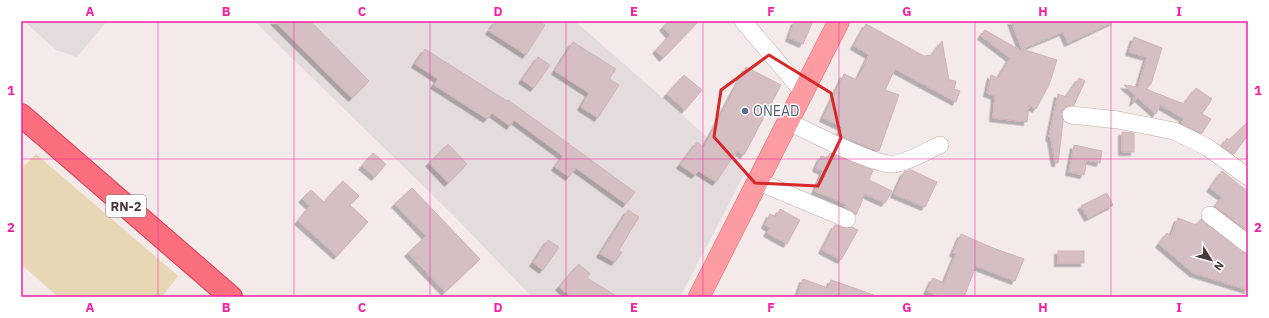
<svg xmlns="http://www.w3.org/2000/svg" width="1269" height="318" font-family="'IBM Plex Sans',sans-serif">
<defs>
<filter id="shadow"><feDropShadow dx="-3.5" dy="3.5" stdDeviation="0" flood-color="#0004"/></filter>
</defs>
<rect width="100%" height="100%" fill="#f4eaea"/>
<g fill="#e4dbdd">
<path d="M24 21H107L77 57 56 50Z"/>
<path d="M254 21H575L746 171 680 297H532L455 217Z"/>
</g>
<path fill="#e8d7b4" d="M36 154 178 276 162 297H58L21 264V169Z"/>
<g fill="#d6bfc3" stroke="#d1b2b7" filter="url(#shadow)">
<path d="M274 21H310L369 81 352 98Z"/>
<path d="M496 21H538L545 25 526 55 489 31Z"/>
<path d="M669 21H699L663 58 656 50 670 35 663 27Z"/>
<path d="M795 21H813L803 44 789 38Z"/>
<path d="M1011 21H1115L1068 43 1063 32 1022 49 1057 60 1049 85 1036 109 1029 105 1027 122 993 118 995 96 987 93 991 75 998 78 1010 58 981 36 985 30 1023 52Z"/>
<path d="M866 24 924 56 932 55 942 41 949 80 956 81 954 89 960 91 956 102 895 69 885 90 899 95 879 151 838 135 842 127 823 118 844 74 857 80 869 55 854 46Z"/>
<path d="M1134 37 1162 48 1151 84 1146 89 1184 104 1196 88 1212 99 1202 114 1211 119 1202 133 1182 124 1183 118 1160 105 1156 114 1138 98 1133 103 1135 95 1124 85 1138 87 1147 57 1129 52Z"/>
<path d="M573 42 616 69 609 79 619 85 598 118 581 107 589 93 555 71Z"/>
<path d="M425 49 507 101 508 100 635 192 626 204 576 168 569 177 555 167 563 156 514 120 510 126 492 113 487 119 434 85 438 79 415 64Z"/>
<path d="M538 57 550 65 534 88 522 80Z"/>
<path d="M746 67 781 85 744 155 737 151 716 182 699 171 695 175 680 165 697 142 704 147Z"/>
<path d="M684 75 702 90 685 110 667 94Z"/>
<path d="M1079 78 1085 81 1074 105 1067 106 1061 114 1063 121 1058 163H1055L1051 139 1049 137 1058 94 1066 97Z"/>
<path d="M1248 122V135L1234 154 1222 146 1227 138 1229 140Z"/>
<path d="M1122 132 1134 133V152H1122Z"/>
<path d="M448 144 467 164 448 183 429 163Z"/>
<path d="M1074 145 1102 151 1100 163 1087 160 1084 175 1069 172Z"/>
<path d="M373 153 386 164 375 177 362 166Z"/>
<path d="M830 153 873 170 869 180 892 191 885 203 865 194 856 215 851 210 845 207 846 204 815 191 823 171 816 168 821 156 828 158Z"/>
<path d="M911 170 937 182 925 207 894 194 904 172Z"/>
<path d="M1222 171 1248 192V231L1215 206 1222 197 1210 188Z"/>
<path d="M343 181 359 196 350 205 368 222 337 256 298 221 310 206 302 199 311 190 324 202Z"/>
<path d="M412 188 480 259 445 292 408 253 426 236 395 204Z"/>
<path d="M1107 193 1113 205 1088 218 1081 206Z"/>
<path d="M780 209 800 220 787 244 767 233 770 228 765 225 770 214 776 217Z"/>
<path d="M628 210 639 217 619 250 622 252 615 262 600 254Z"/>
<path d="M1178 218 1196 225 1201 219 1242 252 1248 254V290L1193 273 1159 244 1167 233 1171 236Z"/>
<path d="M835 225 844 228 852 227 858 230 841 260 822 250Z"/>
<path d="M961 234 993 248 1024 259 1015 281 976 266 964 297H941L927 291 933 278 944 283 956 254 953 253Z"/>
<path d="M548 240 559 247 543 270 533 263Z"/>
<rect x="1058" y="251" width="26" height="12"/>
<path d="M579 264 590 274 587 278 618 297H571L559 287Z"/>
<path d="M803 279 828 288 831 280 874 295V297H797Z"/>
</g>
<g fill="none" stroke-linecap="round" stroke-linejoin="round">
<g stroke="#c0acae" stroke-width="18">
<g id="minor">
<path d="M743 21 804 93"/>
<path d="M1071 115 1118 120 1174 131 1207 147 1248 177"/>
<path d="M789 122C810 132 875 166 894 164 907 163 928 150 940 145"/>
<path d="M759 182 847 219"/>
<path d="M1210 215 1248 244"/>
</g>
</g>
<g stroke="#e26a73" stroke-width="22">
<path id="major" d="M699 297 839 21"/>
</g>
<g stroke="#db3d54" stroke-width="24">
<path id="highway" d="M21 115 231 297"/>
</g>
<use href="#minor" stroke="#fff" stroke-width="17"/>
<use href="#major" stroke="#fc9ba1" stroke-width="21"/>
<use href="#highway" stroke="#fb6e7d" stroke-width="22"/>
</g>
<path fill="none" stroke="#d62828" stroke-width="3" stroke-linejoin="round" d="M769 55 831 93 841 138 818 186 755 183 714 137 721 90Z"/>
<path fill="none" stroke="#f520a5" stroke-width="1" stroke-opacity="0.55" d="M158 21V297M294 21V297M430 21V297M566 21V297M703 21V297M839 21V297M975 21V297M1111 21V297M21 159H1248"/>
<circle fill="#5c6f8a" stroke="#fff" stroke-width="1.5" cx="745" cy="111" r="4"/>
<g text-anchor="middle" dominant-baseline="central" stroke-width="3" stroke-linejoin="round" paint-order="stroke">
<rect fill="#fff" stroke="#7f7476" stroke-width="1" x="106" y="195" width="40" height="22" rx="3"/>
<g font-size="13" font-weight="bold" fill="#48383b">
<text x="126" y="206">RN-2</text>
</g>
<g font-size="14" fill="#4e5e75" stroke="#fff" text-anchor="start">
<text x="753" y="111">ONEAD</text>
</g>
</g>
<rect width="1269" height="318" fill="none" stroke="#ffffff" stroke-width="44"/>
<g transform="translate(1211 260) rotate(127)" stroke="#ffffff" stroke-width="3" paint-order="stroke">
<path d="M0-3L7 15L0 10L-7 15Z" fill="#48383b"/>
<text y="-6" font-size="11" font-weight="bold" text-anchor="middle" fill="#48383b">N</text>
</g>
<rect x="22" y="22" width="1225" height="274" fill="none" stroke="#f520a5" stroke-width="1.5"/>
<g font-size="13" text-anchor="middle" font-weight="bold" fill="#f520a5">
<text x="90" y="16">A</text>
<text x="226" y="16">B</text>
<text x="362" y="16">C</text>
<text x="498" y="16">D</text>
<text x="634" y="16">E</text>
<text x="771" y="16">F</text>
<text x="907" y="16">G</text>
<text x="1043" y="16">H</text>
<text x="1179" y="16">I</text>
<text x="11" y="95">1</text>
<text x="1258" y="95">1</text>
<text x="11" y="232">2</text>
<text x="1258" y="232">2</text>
<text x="90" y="312">A</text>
<text x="226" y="312">B</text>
<text x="362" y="312">C</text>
<text x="498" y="312">D</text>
<text x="634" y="312">E</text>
<text x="771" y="312">F</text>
<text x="907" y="312">G</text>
<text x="1043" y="312">H</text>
<text x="1179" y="312">I</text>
</g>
</svg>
